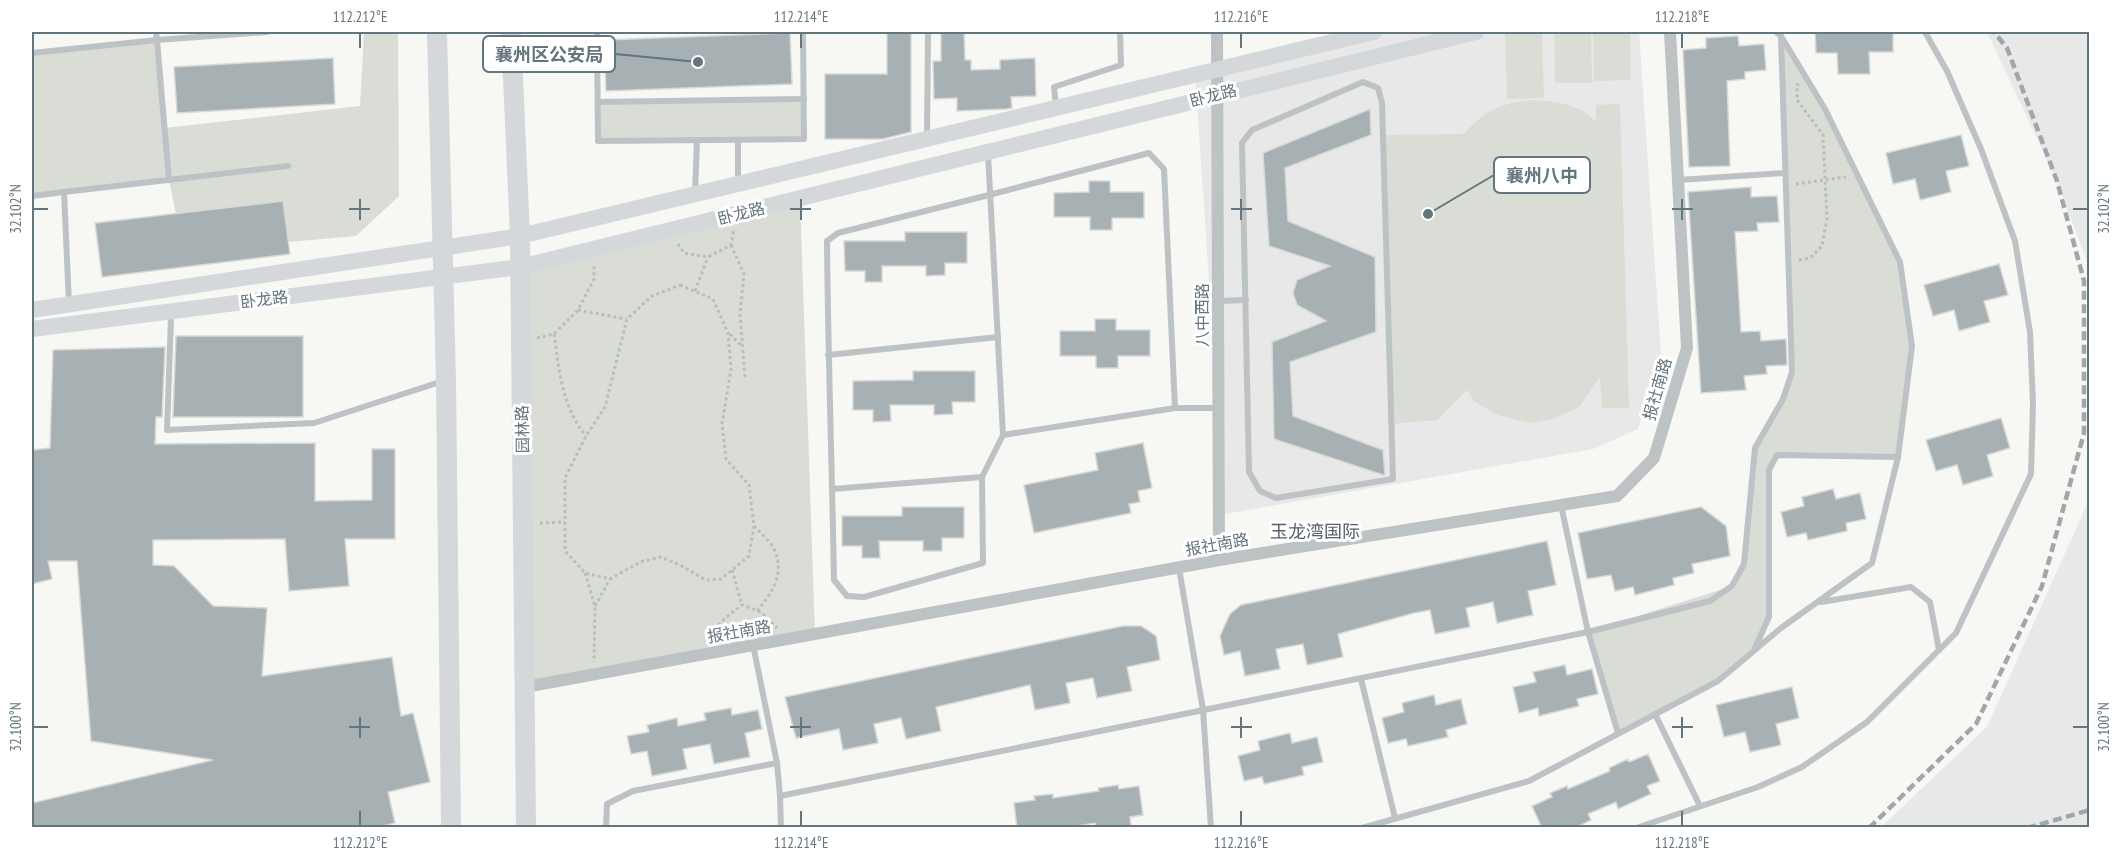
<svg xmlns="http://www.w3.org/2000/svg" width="2121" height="859" font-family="'PT Sans Narrow','Noto Sans SC',sans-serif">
<rect width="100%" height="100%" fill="#f7f7f4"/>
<g fill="#e7e8e7">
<path d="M1374 32H1639L1661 354 1638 429 1593 449 1225 514 1195 74Z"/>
<path d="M1987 32H2089V267L2057 181Z"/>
<path d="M2089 500V827H1881L1987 727Z"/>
</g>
<g fill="#d9ddd5">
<path d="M364 32H398L399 196 356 236 288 242 283 201 176 214 169 180 32 196V53L157 40 165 128 360 106Z"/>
<path d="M1554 32H1591L1592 83H1555Z"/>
<path d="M1593 32H1630L1631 80 1594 81Z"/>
<path d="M1542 33 1544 98 1507 99 1505 34Z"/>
<path d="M1781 36 1825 109 1900 262 1912 346 1898 457 1777 456 1769 470V617L1753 651 1718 681 1618 733 1588 632 1732 586 1744 564 1755 448 1783 399 1792 372Z"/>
<path d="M804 99V139L598 141V102Z"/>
<path d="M1532 100C1554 101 1581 104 1596 122V105L1620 104 1629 408H1602L1600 377 1579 407 1553 419 1531 423 1500 416 1475 402 1467 390 1437 420 1391 424 1383 135 1464 134C1485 110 1500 103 1532 100Z"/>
<path d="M800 198 815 634 525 687 520 267Z"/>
</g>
<g fill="#a7b1b4" stroke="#d8d8d6" stroke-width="1.5">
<path d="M887 32H911V132L883 139H825V74H887Z"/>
<path d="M941 32H964L965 60H971V70L1000 69V60L1035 58 1036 96 1011 97 1012 108 1006 109 957 111V98L934 99 933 61H941Z"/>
<path d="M1815 32H1893V52H1869L1870 74H1838L1837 53H1816Z"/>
<path d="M790 33 792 84 606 91 604 40Z"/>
<path d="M1738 36 1739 46 1764 44 1766 70 1745 72V79L1727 81 1730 166 1689 167 1683 50 1706 48V38Z"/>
<path d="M333 58 335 104 177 113 174 67Z"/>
<path d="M1370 109 1371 135 1285 168 1288 221 1375 257 1376 332 1290 362 1293 416 1383 450 1385 475H1383L1274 439 1272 342 1326 321 1297 305 1293 293 1297 280 1330 266 1269 246 1263 153Z"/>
<path d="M1961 135 1969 166 1946 171 1951 192 1920 200 1915 179 1893 184 1886 153Z"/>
<path d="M1089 181H1110V192H1144V218H1112V230H1090V217H1054V193L1089 192Z"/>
<path d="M1751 187V197L1777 196 1779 222 1757 223 1758 231 1735 232 1741 332 1760 331 1761 341 1786 339 1787 365 1766 366 1767 374 1744 376 1746 390 1701 393 1688 192Z"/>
<path d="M283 201 290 254 102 277 95 223Z"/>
<path d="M905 232H967V263H945V275L926 276V266H882V282H865V271H845L844 241H905Z"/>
<path d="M1999 264 2008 295 1984 301 1990 322 1959 331 1954 310 1933 316 1924 285Z"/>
<path d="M1095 319H1116V330H1150V356H1118V368H1096V356H1060V331H1095Z"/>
<path d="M176 336H303V417H173Z"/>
<path d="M165 347 162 417H156L155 444 315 443V501L372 500V449H395V539H345L349 586 289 591 285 539 153 540V565L174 566 213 606 267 608 262 676 392 657 401 716 413 713 430 782 388 792 395 823 375 828H32V803L213 760 91 741 77 561H48L52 579 32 584V450L50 448 53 350Z"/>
<path d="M913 371H975V402H952L953 414 934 415V405H890L891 421 873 422V410H853V381L913 380Z"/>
<path d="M2001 418 2010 448 1987 455 1993 476 1963 485 1957 465 1936 471 1926 440Z"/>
<path d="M1143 443 1152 488 1138 491 1140 502 1129 504 1131 513 1034 533 1024 485 1098 470 1095 453Z"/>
<path d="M1833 489 1836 499 1860 493 1866 519 1846 523 1847 531 1808 540 1806 533 1787 537 1781 512 1804 506 1802 497Z"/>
<path d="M902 507H964V538H942V551H923V541H879L880 558H862V546H842V516H902Z"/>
<path d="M1701 507 1726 526 1730 556 1692 564 1694 573 1673 578 1674 585 1635 595 1633 587 1615 591 1611 575 1587 579 1578 533Z"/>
<path d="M1547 541 1556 585 1528 591 1533 615 1497 623 1493 602 1466 608 1470 627 1435 634 1430 610 1414 613 1338 634 1343 657 1307 665 1303 644 1276 649 1280 669 1245 676 1240 651 1224 655 1220 636 1230 614 1241 605Z"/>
<path d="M1123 626H1141L1156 636 1160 660 1127 667 1132 691 1097 698 1093 678 1066 683 1070 703 1035 710 1030 685 936 707 941 731 906 739 901 718 874 724 878 743 843 750 839 729 796 738 785 697Z"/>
<path d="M1565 665 1567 675 1592 669 1598 694 1577 699 1579 706 1539 716 1538 708 1519 713 1513 687 1536 682 1533 672Z"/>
<path d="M1792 687 1799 718 1776 724 1781 745 1750 752 1745 732 1724 737 1716 705Z"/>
<path d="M1434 695 1436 705 1461 699 1467 724 1446 730 1448 737 1408 746 1406 739 1388 743 1382 718 1404 712 1402 703Z"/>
<path d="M731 708 732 715 758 710 762 729 745 733 750 757 714 764 710 744 683 749 687 769 652 776 647 751 631 754 627 736 649 732 647 725 677 718 678 726 706 720 704 713Z"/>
<path d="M1290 733 1292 743 1317 737 1323 762 1302 767 1304 775 1264 784 1262 777 1244 781 1238 756 1260 750 1258 741Z"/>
<path d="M1648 754 1660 781 1647 786 1651 794 1618 809 1616 802 1588 814 1591 820 1575 828H1542L1532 806 1552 797 1550 793 1567 786 1568 789 1610 771 1609 768 1628 759 1629 762Z"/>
<path d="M1118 785 1119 789 1139 786 1143 815 1130 817 1131 826 1096 828 1095 823 1065 828H1017L1014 803 1035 800 1034 796 1053 794V798L1099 791 1098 788Z"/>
</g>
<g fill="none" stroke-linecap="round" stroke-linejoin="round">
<g stroke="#babdbf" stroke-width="3" stroke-dasharray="3 3" stroke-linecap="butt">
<path d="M1796 184 1846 177"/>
<path d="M678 244 684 253 708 257 731 245 734 229"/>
<path d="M731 245 744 274 740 314 745 378"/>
<path d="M1799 260 1810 258 1822 246 1827 219 1823 135 1797 100V85L1799 84"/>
<path d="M680 285 713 299 728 333 731 369 722 424 726 459 749 485 754 526 749 556 721 579 706 580 680 565 661 557 640 562 610 579 585 573 565 551V478L586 436 605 407 627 319 652 296Z"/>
<path d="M695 291 708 257"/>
<path d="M578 310 626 319"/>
<path d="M554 334C559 370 562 407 586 436"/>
<path d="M730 334 742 346"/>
<path d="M537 338 554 334 578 310 594 279V264"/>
<path d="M540 523 565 522"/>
<path d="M754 526C760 533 769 540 773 547 786 572 773 592 757 611"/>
<path d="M732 570 742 605"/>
<path d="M585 573 595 606 594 662"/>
<path d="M595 606 610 579"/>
<path d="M708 640C715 625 729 615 742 605L761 612 777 628"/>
</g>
<g stroke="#bdc3c5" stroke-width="6">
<path d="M156 32 157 40 267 32"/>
<path d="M597 32 598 141 804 139 803 32"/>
<path d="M32 53 157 40 169 180"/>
<path d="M1363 82 1378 88 1382 103 1393 479 1276 498 1260 491 1249 472 1242 143 1252 130Z"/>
<path d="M598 102 804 99"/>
<path d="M1056 106 1054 87 1121 65 1120 32"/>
<path d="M927 136 928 32"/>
<path d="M738 140V183"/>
<path d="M988 154 1003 435 982 477 983 563 864 597 847 596 834 580C832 467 828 354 827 241L838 233 989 195 1149 153 1164 169 1175 408"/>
<path d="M1678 180 1785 173"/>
<path d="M64 192 288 166"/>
<path d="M695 193 697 140"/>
<path d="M32 196 64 192 69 304"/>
<path d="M1218 301 1246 300"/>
<path d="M171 318 167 430 314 423 443 381"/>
<path d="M828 355 998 337"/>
<path d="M1003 435 1175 408H1218"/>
<path d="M832 489 982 477"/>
<path d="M1561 505 1588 632 1710 601 1732 586 1744 564 1755 448 1783 399 1792 372 1781 37"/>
<path d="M1179 568 1203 710 1211 828"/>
<path d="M1821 602 1911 587 1930 602 1939 650"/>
<path d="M1755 648 1769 617V470L1777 455 1898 457"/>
<path d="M1361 679 1395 818"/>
<path d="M1655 714 1700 806"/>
<path d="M777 763 780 796"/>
<path d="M606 828 607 804 633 791 777 763 753 645"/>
<path d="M781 828 780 796 1588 632 1618 733"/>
<path d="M1362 828 1529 781 1718 681 1781 628 1872 563 1898 457 1912 346 1900 262 1825 109 1781 36 1776 32"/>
<path d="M1636 828 1758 787 1802 767 1867 722 1956 633 2031 474 2033 404 2030 332 2015 241 1981 149 1947 71 1925 32"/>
</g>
<g stroke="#bdc3c5" stroke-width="12">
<path d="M1217 32 1219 560"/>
<path d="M525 687 1219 560 1617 496 1654 458 1687 348 1670 32"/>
</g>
<g stroke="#d4d8db" stroke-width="16">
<path d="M32 310 520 236 1374 32"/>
<path d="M32 329 520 267 1476 32"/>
</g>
<g stroke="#d4d8db" stroke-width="20">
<path d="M437 32 446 380 451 828"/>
<path d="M511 32 520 236 526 828"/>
</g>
<g stroke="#9fa7ab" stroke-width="4.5" stroke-dasharray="9 4.5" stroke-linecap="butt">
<path d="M1869 828 1976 724 2042 586 2084 433V281L2057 181 2007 48 1994 32"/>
<path d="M2027 828 2090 810"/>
</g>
</g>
<path fill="none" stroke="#63757d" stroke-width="2" d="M360 33V48M801 33V48M1241 33V48M1682 33V48M360 199V220M801 199V220M1241 199V220M1682 199V220M33 209H48M349 209H370M790 209H811M1231 209H1252M1672 209H1693M2073 209H2088M360 717V738M801 717V738M1241 717V738M1682 717V738M33 727H48M349 727H370M790 727H811M1231 727H1252M1672 727H1693M2073 727H2088M360 811V826M801 811V826M1241 811V826M1682 811V826"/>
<g text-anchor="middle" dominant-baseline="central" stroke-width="6" stroke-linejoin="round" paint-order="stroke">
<g font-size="16" fill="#63757d" stroke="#fff">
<text transform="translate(1213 95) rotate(-14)">卧龙路</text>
<text transform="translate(741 213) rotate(-14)">卧龙路</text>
<text transform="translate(264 299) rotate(-7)">卧龙路</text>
<text transform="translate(1202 315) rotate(-90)">八中西路</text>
<text transform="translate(1657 389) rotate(-74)">报社南路</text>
<text transform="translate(522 429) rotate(-91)">园林路</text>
<text transform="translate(1217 544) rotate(-10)">报社南路</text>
<text transform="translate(739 631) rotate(-10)">报社南路</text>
</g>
<g font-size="18" fill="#556269" stroke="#fff">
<text x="1315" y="531">玉龙湾国际</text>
</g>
</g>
<path fill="none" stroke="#63757d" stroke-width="2" d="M698 62L615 54M1428 214L1494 175"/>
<g fill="#63757d" stroke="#fff" stroke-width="2">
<circle cx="698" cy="62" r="6"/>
<circle cx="1428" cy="214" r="6"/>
</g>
<g fill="#fff" stroke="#63757d" stroke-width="2">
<rect x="483" y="36" width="132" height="36" rx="6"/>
<rect x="1494" y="157" width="96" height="36" rx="6"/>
</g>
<g font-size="18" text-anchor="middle" font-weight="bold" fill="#63757d">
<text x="549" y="61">襄州区公安局</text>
<text x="1542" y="182">襄州八中</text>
</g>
<rect width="2121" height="859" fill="none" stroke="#ffffff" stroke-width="66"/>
<rect x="33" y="33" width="2055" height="793" fill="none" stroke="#63757d" stroke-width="2"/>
<g font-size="15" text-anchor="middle" fill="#63757d">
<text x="360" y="22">112.212°E</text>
<text x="801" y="22">112.214°E</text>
<text x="1241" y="22">112.216°E</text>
<text x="1682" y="22">112.218°E</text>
<text transform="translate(16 209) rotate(-90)" y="5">32.102°N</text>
<text transform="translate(2104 209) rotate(-90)" y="5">32.102°N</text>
<text transform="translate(16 727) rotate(-90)" y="5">32.100°N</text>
<text transform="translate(2104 727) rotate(-90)" y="5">32.100°N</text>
<text x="360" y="848">112.212°E</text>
<text x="801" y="848">112.214°E</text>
<text x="1241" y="848">112.216°E</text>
<text x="1682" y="848">112.218°E</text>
</g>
</svg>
